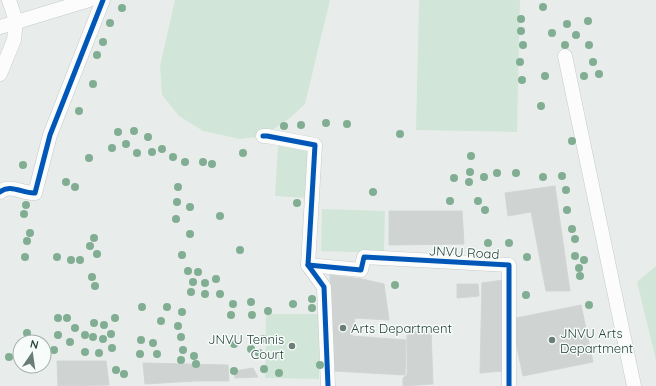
<svg xmlns="http://www.w3.org/2000/svg" width="656" height="386" font-family="Quicksand,sans-serif">
<rect width="100%" height="100%" fill="#e8edeb"/>
<g fill="#d1e6d8">
<path d="M175 0H330L305 104 290 118 263 136 240 139 203 131 179 116 162 95 160 66Z"/>
<path d="M419 0H520L517 132 416 130Z"/>
<path d="M278 144 310 146 307 198 275 196Z"/>
<path d="M322 209 385 211 384 253 321 251Z"/>
<path d="M656 266V360L637 282Z"/>
<path d="M266 314H320L319 379 265 378Z"/>
</g>
<g fill="#cfd4d2" stroke="#d1d6d4">
<path d="M555 186 570 291H546L531 212 508 216 505 193Z"/>
<path d="M389 211H462L464 244 389 245Z"/>
<path d="M330 275 362 279 384 284 389 320 355 318 352 336 406 340 405 375 334 371Z"/>
<path d="M503 280V371L480 373 482 283Z"/>
<path d="M457 284H478L479 296 457 298Z"/>
<path d="M581 305 593 362 523 376 511 319Z"/>
<path d="M431 331 433 384 403 386V378L407 375V332Z"/>
<path d="M57 361H106L109 385 58 386Z"/>
<path d="M143 363 228 365 229 381H195L145 384Z"/>
<path d="M253 368 258 377 235 378 234 371Z"/>
</g>
<g fill="none" stroke-linecap="round" stroke-linejoin="round">
<g stroke="#c5cac8" stroke-width="15">
<g id="minor">
<path d="M0 27 89 0"/>
<path d="M565 56 634 386"/>
<path d="M0 74 14 40 16 21 9 0"/>
<path d="M263 136H267L315 145 308 265 324 287 328 386"/>
<path d="M0 192C10 183 23 194 35 193L50 135 103 0"/>
<path d="M308 265 361 270 364 257 509 265V386"/>
</g>
</g>
<use href="#minor" stroke="#fcfcfc" stroke-width="14"/>
<g stroke="#f7fbf9" stroke-width="8">
<g id="cycleway">
<path d="M263 136H267L315 145 308 265 324 287 328 386"/>
<path d="M0 192C10 183 23 194 35 193L50 135 103 0"/>
<path d="M308 265 361 270 364 257 509 265V386"/>
</g>
</g>
<use href="#cycleway" stroke="#0057b8" stroke-width="5"/>
</g>
<g fill="#81ae93">
<circle cx="543" cy="7" r="4"/>
<circle cx="122" cy="8" r="4"/>
<circle cx="521" cy="19" r="4"/>
<circle cx="588" cy="21" r="4"/>
<circle cx="110" cy="23" r="4"/>
<circle cx="567" cy="24" r="4"/>
<circle cx="521" cy="31" r="4"/>
<circle cx="552" cy="33" r="4"/>
<circle cx="576" cy="35" r="4"/>
<circle cx="103" cy="42" r="4"/>
<circle cx="523" cy="45" r="4"/>
<circle cx="565" cy="45" r="4"/>
<circle cx="589" cy="45" r="4"/>
<circle cx="97" cy="55" r="4"/>
<circle cx="520" cy="62" r="4"/>
<circle cx="593" cy="62" r="4"/>
<circle cx="599" cy="74" r="4"/>
<circle cx="545" cy="76" r="4"/>
<circle cx="584" cy="76" r="4"/>
<circle cx="522" cy="80" r="4"/>
<circle cx="93" cy="84" r="4"/>
<circle cx="541" cy="106" r="4"/>
<circle cx="79" cy="111" r="4"/>
<circle cx="326" cy="123" r="4"/>
<circle cx="347" cy="124" r="4"/>
<circle cx="301" cy="125" r="4"/>
<circle cx="284" cy="126" r="4"/>
<circle cx="134" cy="131" r="4"/>
<circle cx="118" cy="132" r="4"/>
<circle cx="400" cy="134" r="4"/>
<circle cx="148" cy="137" r="4"/>
<circle cx="572" cy="141" r="4"/>
<circle cx="126" cy="144" r="4"/>
<circle cx="112" cy="148" r="4"/>
<circle cx="162" cy="149" r="4"/>
<circle cx="152" cy="152" r="4"/>
<circle cx="137" cy="153" r="4"/>
<circle cx="243" cy="153" r="4"/>
<circle cx="471" cy="156" r="4"/>
<circle cx="173" cy="157" r="4"/>
<circle cx="89" cy="158" r="4"/>
<circle cx="185" cy="162" r="4"/>
<circle cx="203" cy="162" r="4"/>
<circle cx="212" cy="164" r="4"/>
<circle cx="23" cy="165" r="4"/>
<circle cx="470" cy="172" r="4"/>
<circle cx="497" cy="173" r="4"/>
<circle cx="516" cy="173" r="4"/>
<circle cx="562" cy="176" r="4"/>
<circle cx="484" cy="177" r="4"/>
<circle cx="543" cy="177" r="4"/>
<circle cx="454" cy="178" r="4"/>
<circle cx="66" cy="182" r="4"/>
<circle cx="469" cy="182" r="4"/>
<circle cx="75" cy="187" r="4"/>
<circle cx="178" cy="187" r="4"/>
<circle cx="566" cy="190" r="4"/>
<circle cx="373" cy="192" r="4"/>
<circle cx="450" cy="201" r="4"/>
<circle cx="478" cy="201" r="4"/>
<circle cx="177" cy="202" r="4"/>
<circle cx="297" cy="203" r="4"/>
<circle cx="26" cy="205" r="4"/>
<circle cx="190" cy="207" r="4"/>
<circle cx="485" cy="210" r="4"/>
<circle cx="567" cy="210" r="4"/>
<circle cx="24" cy="214" r="4"/>
<circle cx="220" cy="216" r="4"/>
<circle cx="176" cy="219" r="4"/>
<circle cx="572" cy="229" r="4"/>
<circle cx="30" cy="233" r="4"/>
<circle cx="190" cy="234" r="4"/>
<circle cx="94" cy="238" r="4"/>
<circle cx="575" cy="239" r="4"/>
<circle cx="27" cy="241" r="4"/>
<circle cx="488" cy="243" r="4"/>
<circle cx="509" cy="243" r="4"/>
<circle cx="90" cy="246" r="4"/>
<circle cx="240" cy="250" r="4"/>
<circle cx="97" cy="254" r="4"/>
<circle cx="182" cy="255" r="4"/>
<circle cx="575" cy="256" r="4"/>
<circle cx="25" cy="257" r="4"/>
<circle cx="57" cy="257" r="4"/>
<circle cx="527" cy="257" r="4"/>
<circle cx="71" cy="260" r="4"/>
<circle cx="80" cy="260" r="4"/>
<circle cx="584" cy="260" r="4"/>
<circle cx="579" cy="268" r="4"/>
<circle cx="188" cy="271" r="4"/>
<circle cx="198" cy="272" r="4"/>
<circle cx="580" cy="276" r="4"/>
<circle cx="92" cy="277" r="4"/>
<circle cx="216" cy="279" r="4"/>
<circle cx="193" cy="282" r="4"/>
<circle cx="205" cy="283" r="4"/>
<circle cx="395" cy="285" r="4"/>
<circle cx="95" cy="286" r="4"/>
<circle cx="191" cy="292" r="4"/>
<circle cx="205" cy="294" r="4"/>
<circle cx="220" cy="294" r="4"/>
<circle cx="526" cy="295" r="4"/>
<circle cx="312" cy="299" r="4"/>
<circle cx="251" cy="302" r="4"/>
<circle cx="233" cy="304" r="4"/>
<circle cx="293" cy="304" r="4"/>
<circle cx="589" cy="305" r="4"/>
<circle cx="142" cy="307" r="4"/>
<circle cx="167" cy="307" r="4"/>
<circle cx="312" cy="308" r="4"/>
<circle cx="268" cy="311" r="4"/>
<circle cx="182" cy="312" r="4"/>
<circle cx="231" cy="315" r="4"/>
<circle cx="252" cy="315" r="4"/>
<circle cx="58" cy="318" r="4"/>
<circle cx="67" cy="318" r="4"/>
<circle cx="115" cy="318" r="4"/>
<circle cx="161" cy="321" r="4"/>
<circle cx="94" cy="323" r="4"/>
<circle cx="104" cy="325" r="4"/>
<circle cx="178" cy="326" r="4"/>
<circle cx="75" cy="328" r="4"/>
<circle cx="27" cy="333" r="4"/>
<circle cx="111" cy="334" r="4"/>
<circle cx="58" cy="335" r="4"/>
<circle cx="85" cy="335" r="4"/>
<circle cx="93" cy="337" r="4"/>
<circle cx="181" cy="337" r="4"/>
<circle cx="103" cy="339" r="4"/>
<circle cx="263" cy="339" r="4"/>
<circle cx="141" cy="340" r="4"/>
<circle cx="70" cy="342" r="4"/>
<circle cx="153" cy="343" r="4"/>
<circle cx="234" cy="344" r="4"/>
<circle cx="112" cy="348" r="4"/>
<circle cx="251" cy="349" r="4"/>
<circle cx="54" cy="350" r="4"/>
<circle cx="183" cy="350" r="4"/>
<circle cx="85" cy="352" r="4"/>
<circle cx="99" cy="353" r="4"/>
<circle cx="259" cy="353" r="4"/>
<circle cx="140" cy="354" r="4"/>
<circle cx="157" cy="354" r="4"/>
<circle cx="194" cy="356" r="4"/>
<circle cx="9" cy="357" r="4"/>
<circle cx="181" cy="360" r="4"/>
<circle cx="196" cy="364" r="4"/>
<circle cx="320" cy="365" r="4"/>
<circle cx="264" cy="369" r="4"/>
<circle cx="116" cy="370" r="4"/>
<circle cx="234" cy="371" r="4"/>
<circle cx="279" cy="373" r="4"/>
<circle cx="124" cy="374" r="4"/>
</g>
<g fill="#697e78" stroke="#f7fbf9" stroke-width="1.5">
<circle cx="343" cy="328" r="4"/>
<circle cx="552" cy="340" r="4"/>
<circle cx="292" cy="346" r="4"/>
</g>
<g text-anchor="middle" dominant-baseline="central" stroke-width="3" stroke-linejoin="round" paint-order="stroke">
<g font-size="13" fill="#24423a" stroke="#f7fbf9">
<text transform="translate(464 252) rotate(3)">JNVU Road</text>
</g>
<g font-size="13" fill="#24423a" stroke="#f7fbf9" text-anchor="start">
<text x="351" y="328">Arts Department</text>
<text x="560" y="333">JNVU Arts<tspan x="560" dy="15">Department</tspan></text>
<text x="284" y="339" text-anchor="end">JNVU Tennis<tspan x="284" dy="15">Court</tspan></text>
</g>
</g>
<g transform="translate(32 354) rotate(13)"><circle r="19" fill="#f7fbf9" stroke="#a3b1ad"/>
<path d="M0-3L7 15L0 10L-7 15Z" fill="#697e78"/>
<text y="-6" font-size="11" font-weight="bold" text-anchor="middle" fill="#24423a">N</text>
</g>
</svg>
